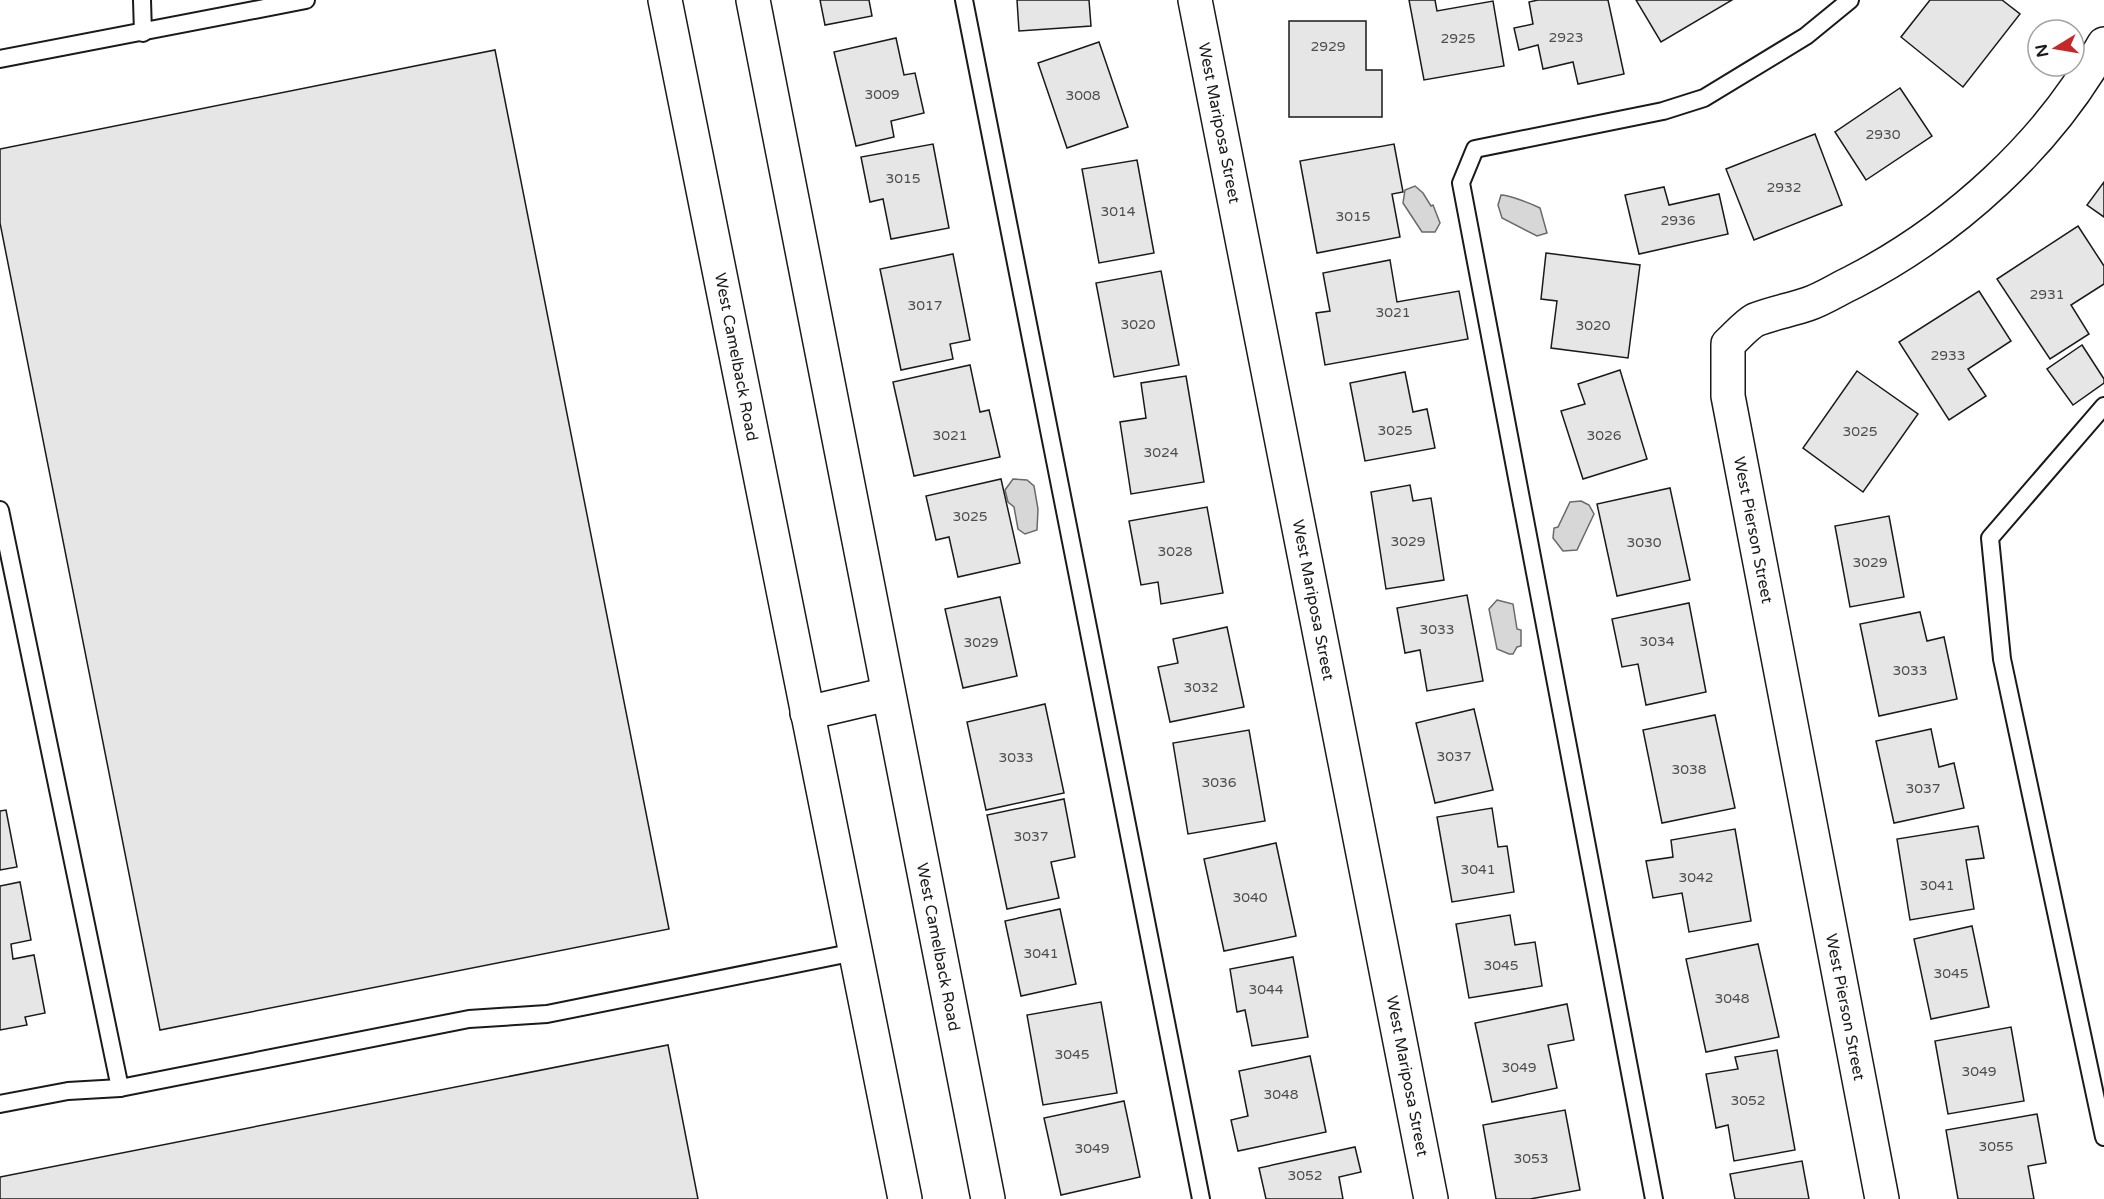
<svg xmlns="http://www.w3.org/2000/svg" width="2104" height="1199" font-family="'Varela Round',sans-serif">
<rect width="100%" height="100%" fill="#fff"/>
<g fill="#d7d7d7" stroke="#6a6a6a" stroke-width="1.5">
<path d="M1415 186 1423 193 1431 206 1433 205 1440 223 1435 232H1422L1403 203 1405 190Z"/>
<path d="M1501 195C1509 195 1532 204 1540 208L1547 233 1537 236 1502 218 1498 205Z"/>
<path d="M1013 479 1027 480 1034 486 1038 509 1037 530 1025 534 1018 529 1014 507 1008 502 1005 490Z"/>
<path d="M1581 501 1589 505 1594 514 1577 550 1563 551 1553 538 1554 528 1558 527 1570 502Z"/>
<path d="M1497 600 1513 604 1517 629 1521 630V646L1517 647 1513 654H1509L1497 649 1489 609Z"/>
</g>
<g fill="#e6e6e6" stroke="#1a1a1a" stroke-width="1.5">
<path d="M820 0H869L872 16 825 25Z"/>
<path d="M1017 0H1089L1091 26 1019 31Z"/>
<path d="M1409 0H1435L1437 11 1493 1 1504 66 1424 80Z"/>
<path d="M1538 0H1608L1624 74 1578 84 1573 62 1543 69 1538 45 1519 50 1514 28 1533 24 1529 2Z"/>
<path d="M1636 0H1732L1661 42Z"/>
<path d="M1930 0H2002L2020 14 1963 87 1901 37Z"/>
<path d="M1289 21H1366V70H1382V117H1289Z"/>
<path d="M896 38 904 75 915 73 924 113 891 121 894 137 856 146 834 52Z"/>
<path d="M1099 42 1128 127 1067 148 1038 63Z"/>
<path d="M495 50 669 929 160 1030 0 223V149Z"/>
<path d="M1900 88 1932 136 1866 180 1835 132Z"/>
<path d="M1815 134 1842 205 1754 240 1726 169Z"/>
<path d="M933 144 949 228 891 239 883 199 870 202 861 157Z"/>
<path d="M1394 144 1403 192 1392 194 1400 237 1317 253 1300 161Z"/>
<path d="M1137 160 1154 253 1099 263 1082 169Z"/>
<path d="M2104 182V217L2087 205Z"/>
<path d="M1664 187 1669 205 1719 194 1728 234 1639 254 1625 195Z"/>
<path d="M2078 226 2104 266V284L2071 305 2089 334 2050 359 1997 279Z"/>
<path d="M1546 253 1640 265 1628 358 1551 348 1557 301 1541 299Z"/>
<path d="M953 254 970 340 950 344 953 359 901 370 880 269Z"/>
<path d="M1390 260 1397 302 1459 291 1468 339 1325 365 1316 313 1330 311 1323 273Z"/>
<path d="M1161 271 1179 365 1114 377 1096 283Z"/>
<path d="M1979 291 2011 341 1968 369 1986 396 1949 420 1899 342Z"/>
<path d="M2082 345 2104 379V383L2073 405 2047 369Z"/>
<path d="M970 365 980 412 989 410 1000 457 914 476 893 382Z"/>
<path d="M1620 370 1647 459 1583 479 1561 411 1585 404 1578 384Z"/>
<path d="M1857 371 1918 414 1863 492 1803 448Z"/>
<path d="M1405 372 1413 412 1427 409 1435 448 1365 461 1350 383Z"/>
<path d="M1186 376 1204 482 1131 494 1120 422 1146 418 1141 383Z"/>
<path d="M1001 479 1020 563 958 577 949 537 936 540 926 496Z"/>
<path d="M1410 485 1413 501 1431 498 1444 580 1386 589 1371 492Z"/>
<path d="M1670 488 1690 580 1617 596 1597 504Z"/>
<path d="M1207 507 1223 593 1161 604 1158 582 1141 585 1129 521Z"/>
<path d="M1889 516 1904 597 1850 607 1835 526Z"/>
<path d="M1467 595 1483 681 1427 691 1420 650 1405 653 1397 608Z"/>
<path d="M1000 597 1017 676 963 688 945 609Z"/>
<path d="M1689 603 1706 692 1646 705 1638 664 1622 667 1612 619Z"/>
<path d="M1920 612 1927 641 1944 637 1957 699 1879 716 1860 624Z"/>
<path d="M1227 627 1244 707 1170 722 1158 667 1178 663 1173 639Z"/>
<path d="M1045 704 1064 793 986 810 967 722Z"/>
<path d="M1474 709 1493 790 1435 803 1416 723Z"/>
<path d="M1715 715 1735 808 1662 823 1643 730Z"/>
<path d="M1931 729 1939 767 1954 763 1964 808 1894 823 1876 741Z"/>
<path d="M1249 730 1265 821 1188 834 1173 743Z"/>
<path d="M1064 799 1075 857 1051 862 1059 898 1007 909 987 815Z"/>
<path d="M1492 808 1498 847 1507 846 1514 892 1452 902 1437 817Z"/>
<path d="M6 810 17 867 0 870V811Z"/>
<path d="M1978 826 1984 858 1966 860 1974 909 1910 920 1897 839Z"/>
<path d="M1735 829 1751 921 1689 932 1682 893 1653 898 1646 861 1673 857 1671 840Z"/>
<path d="M1276 843 1296 936 1224 951 1204 859Z"/>
<path d="M20 882 31 940 11 944 13 959 34 955 45 1013 25 1017 27 1025 0 1030V886Z"/>
<path d="M1060 909 1076 984 1021 996 1005 921Z"/>
<path d="M1510 915 1515 945 1535 942 1542 986 1469 998 1456 924Z"/>
<path d="M1972 926 1989 1007 1931 1019 1914 939Z"/>
<path d="M1758 944 1779 1037 1706 1052 1686 959Z"/>
<path d="M1293 957 1308 1037 1252 1046 1245 1010 1237 1012 1230 969Z"/>
<path d="M1101 1002 1117 1093 1043 1105 1027 1015Z"/>
<path d="M1567 1004 1574 1040 1548 1045 1557 1088 1492 1102 1475 1023Z"/>
<path d="M2011 1027 2024 1101 1948 1114 1935 1041Z"/>
<path d="M668 1045 698 1199H0V1177Z"/>
<path d="M1777 1050 1795 1150 1734 1161 1728 1125 1716 1128 1706 1074 1738 1069 1735 1057Z"/>
<path d="M1310 1056 1326 1132 1238 1151 1231 1120 1248 1116 1239 1071Z"/>
<path d="M1124 1101 1140 1177 1061 1195 1044 1118Z"/>
<path d="M1565 1110 1580 1190 1530 1199H1496L1483 1125Z"/>
<path d="M2037 1114 2046 1163 2028 1166 2034 1199H1958L1946 1130Z"/>
<path d="M1355 1147 1361 1172 1339 1177 1343 1199H1266L1259 1168Z"/>
<path d="M1802 1161 1809 1199H1735L1730 1174Z"/>
</g>
<g fill="none" stroke-linecap="round" stroke-linejoin="round">
<g stroke="#1a1a1a" stroke-width="20">
<g id="service">
<path d="M142 0 143 33"/>
<path d="M964 0 1201 1199"/>
<path d="M0 59 306 0"/>
<path d="M2104 406 1990 538 2002 659 2104 1137"/>
<path d="M0 510 120 1088 469 1019 547 1014 855 952"/>
<path d="M0 1104 68 1091 120 1088"/>
<path d="M1654 1199 1461 183 1475 149 1663 111 1704 98 1806 36 1850 0"/>
</g>
</g>
<g stroke="#1a1a1a" stroke-width="36">
<g id="minor">
<path d="M753 0 988 1199"/>
<path d="M1195 0 1431 1199"/>
<path d="M807 713 888 694"/>
<path d="M1882 1199 1728 396V344C1736 337 1746 325 1755 320 1772 313 1791 310 1808 304 1823 299 1838 289 1853 282 1954 230 2049 144 2104 44"/>
</g>
</g>
<g stroke="#1a1a1a" stroke-width="36">
<path id="primary" d="M665 0 905 1199"/>
</g>
<use href="#service" stroke="#fff" stroke-width="16"/>
<use href="#minor" stroke="#fff" stroke-width="33"/>
<use href="#primary" stroke="#fff" stroke-width="33"/>
</g>
<g text-anchor="middle" dominant-baseline="central" stroke-width="4.5" stroke-linejoin="round" paint-order="stroke">
<g font-size="14" fill="#4d4d4d">
<text x="1566" y="37">2923</text>
<text x="1458" y="38">2925</text>
<text x="1328" y="46">2929</text>
<text x="882" y="94">3009</text>
<text x="1083" y="95">3008</text>
<text x="1883" y="134">2930</text>
<text x="903" y="178">3015</text>
<text x="1784" y="187">2932</text>
<text x="1118" y="211">3014</text>
<text x="1353" y="216">3015</text>
<text x="1678" y="220">2936</text>
<text x="2047" y="294">2931</text>
<text x="925" y="305">3017</text>
<text x="1393" y="312">3021</text>
<text x="1138" y="324">3020</text>
<text x="1593" y="325">3020</text>
<text x="1948" y="355">2933</text>
<text x="1395" y="430">3025</text>
<text x="1860" y="431">3025</text>
<text x="950" y="435">3021</text>
<text x="1604" y="435">3026</text>
<text x="1161" y="452">3024</text>
<text x="970" y="516">3025</text>
<text x="1408" y="541">3029</text>
<text x="1644" y="542">3030</text>
<text x="1175" y="551">3028</text>
<text x="1870" y="562">3029</text>
<text x="1437" y="629">3033</text>
<text x="1657" y="641">3034</text>
<text x="981" y="642">3029</text>
<text x="1910" y="670">3033</text>
<text x="1201" y="687">3032</text>
<text x="1454" y="756">3037</text>
<text x="1016" y="757">3033</text>
<text x="1689" y="769">3038</text>
<text x="1219" y="782">3036</text>
<text x="1923" y="788">3037</text>
<text x="1031" y="836">3037</text>
<text x="1478" y="869">3041</text>
<text x="1696" y="877">3042</text>
<text x="1937" y="885">3041</text>
<text x="1250" y="897">3040</text>
<text x="1041" y="953">3041</text>
<text x="1501" y="965">3045</text>
<text x="1951" y="973">3045</text>
<text x="1266" y="989">3044</text>
<text x="1732" y="998">3048</text>
<text x="1072" y="1054">3045</text>
<text x="1519" y="1067">3049</text>
<text x="1979" y="1071">3049</text>
<text x="1281" y="1094">3048</text>
<text x="1748" y="1100">3052</text>
<text x="1996" y="1146">3055</text>
<text x="1092" y="1148">3049</text>
<text x="1531" y="1158">3053</text>
<text x="1305" y="1175">3052</text>
</g>
<g font-size="16" fill="#1a1a1a" stroke="#fff">
<text transform="translate(1219 123) rotate(79)">West Mariposa Street</text>
<text transform="translate(736 357) rotate(79)">West Camelback Road</text>
<text transform="translate(1753 530) rotate(79)">West Pierson Street</text>
<text transform="translate(1313 600) rotate(79)">West Mariposa Street</text>
<text transform="translate(938 947) rotate(79)">West Camelback Road</text>
<text transform="translate(1845 1007) rotate(79)">West Pierson Street</text>
<text transform="translate(1407 1076) rotate(79)">West Mariposa Street</text>
</g>
</g>
<g transform="translate(2056 48) rotate(259)"><circle r="28" fill="#ffffff" stroke="#a3a3a3" stroke-width="1.5"/>
<path d="M0-4.5L10 22L0 15L-10 22Z" fill="#c62828"/>
<text y="-9" font-size="16" font-weight="bold" text-anchor="middle" fill="#1a1a1a">N</text>
</g>
</svg>
